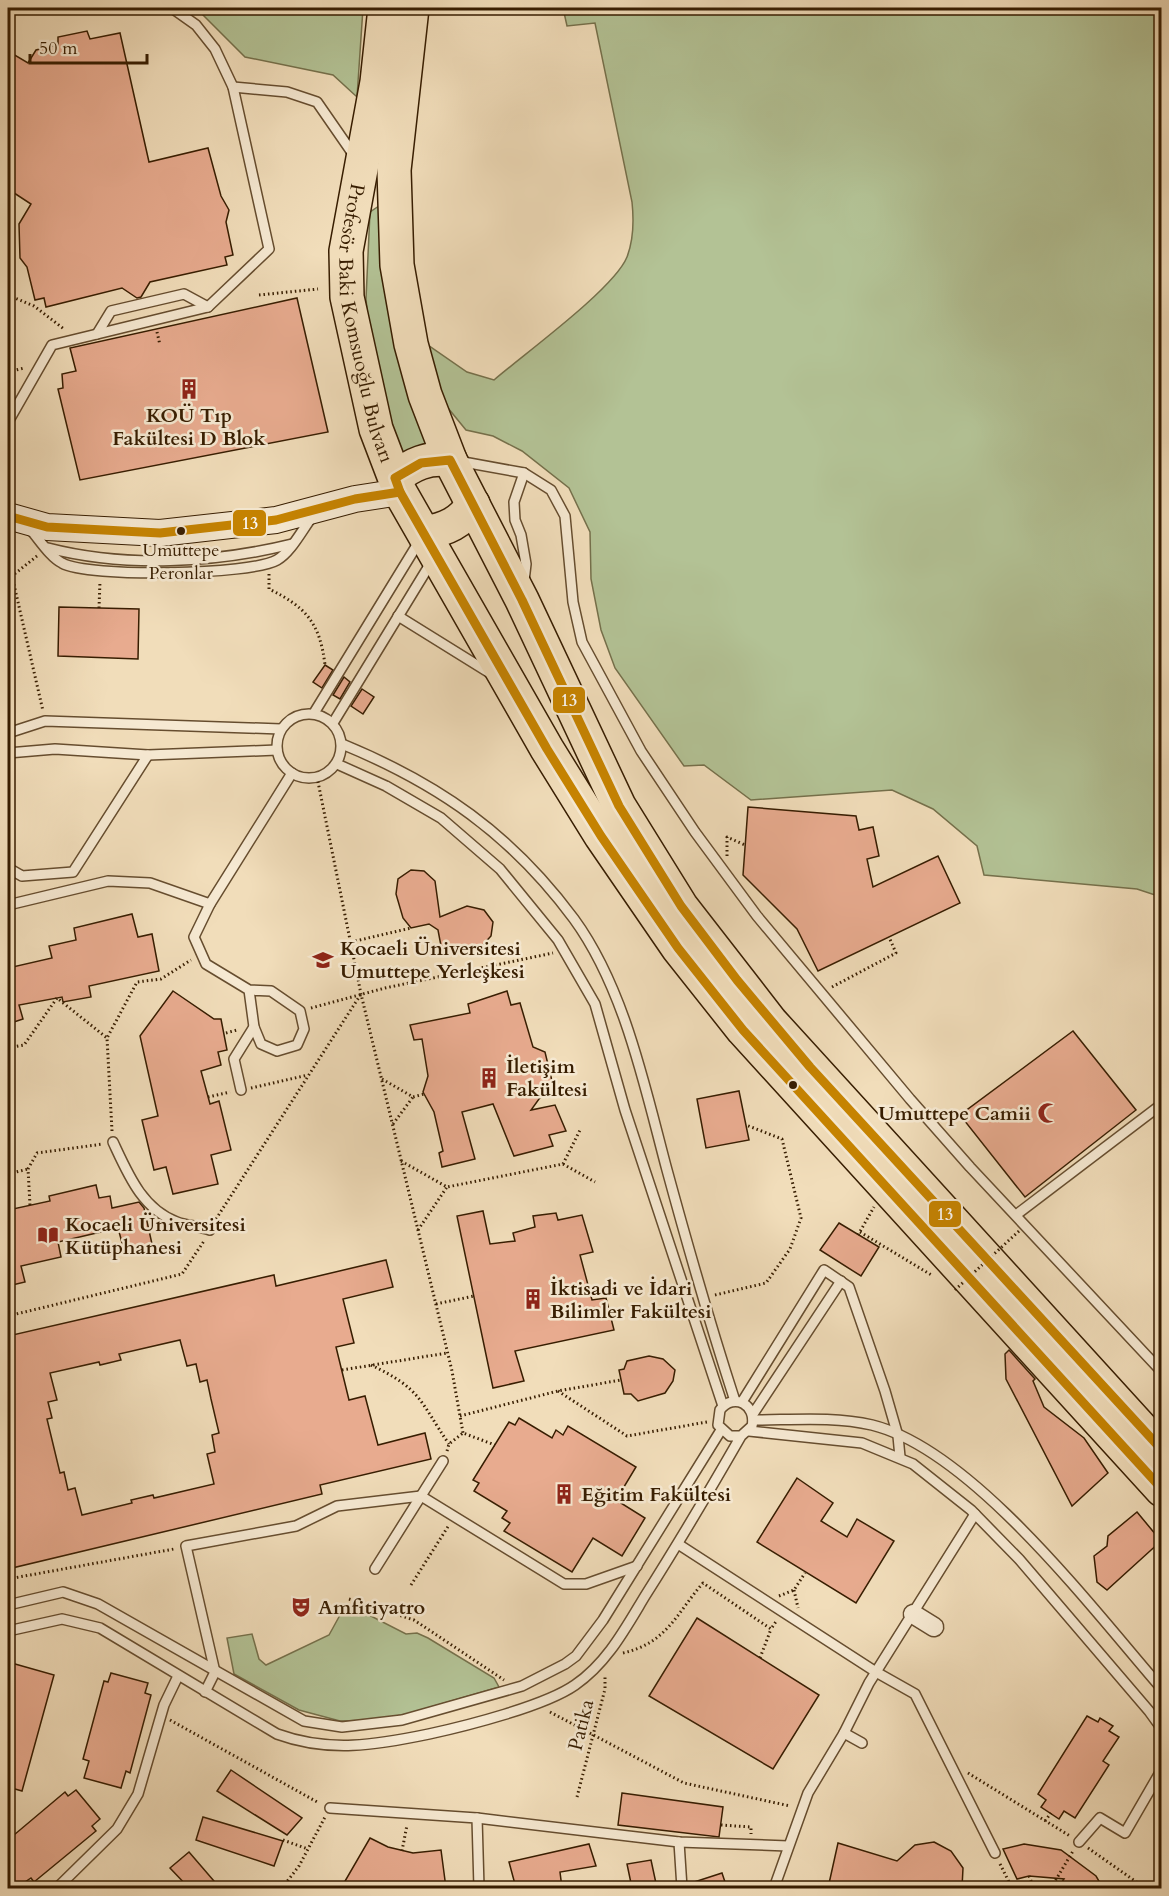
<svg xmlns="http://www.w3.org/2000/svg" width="1169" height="1896" font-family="Cardo,serif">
<rect width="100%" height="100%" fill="#f1ddba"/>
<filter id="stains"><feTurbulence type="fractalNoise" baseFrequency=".00333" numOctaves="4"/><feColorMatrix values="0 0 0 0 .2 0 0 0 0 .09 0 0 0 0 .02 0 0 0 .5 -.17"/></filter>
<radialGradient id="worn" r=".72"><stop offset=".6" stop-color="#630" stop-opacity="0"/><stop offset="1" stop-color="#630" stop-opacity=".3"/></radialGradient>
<g fill="#b3c295" stroke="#75704b" stroke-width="1.5">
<path d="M196 8H363L357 97 333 75 245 57Z"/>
<path d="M563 8H1161V897L1137 889 984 875 977 846 933 809 892 790 751 800 704 765 684 766 615 668 601 630 591 579 590 532 569 488 522 451 493 436 466 430 448 408 422 356 419 339 467 372 494 380C524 354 614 289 627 257 634 239 634 221 632 202L595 23 567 26Z"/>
<path d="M379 206 386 219 390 322 428 442 395 457 373 372 366 299 370 212Z"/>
<path d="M345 1606 356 1613 367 1614 406 1634 417 1633 428 1638 494 1678 499 1687 407 1714 374 1720 340 1721 299 1710 234 1674 227 1638 252 1634 259 1659 266 1665 329 1635Z"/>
</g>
<g fill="#e8ab8f" stroke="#371d01" stroke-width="1.5" fill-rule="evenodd">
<path d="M87 31 90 39 120 33 149 162 208 148 221 196 229 210 226 222 233 255 225 257 227 265 150 282 141 297 137 298 122 288 46 307 44 298 35 300 27 267 20 258 19 224 31 204 8 189V51L28 63 36 50 58 45V37Z"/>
<path d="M297 298 328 432 80 480 58 389 63 388 62 374 76 371 70 348Z"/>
<path d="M59 607 139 609 138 659 58 656Z"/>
<path d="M325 665 333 670 322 688 313 682Z"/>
<path d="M344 677 350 682 340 699 333 695Z"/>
<path d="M362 689 374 697 363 714 351 706Z"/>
<path d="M748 807 856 816 859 830 873 827 879 856 867 859 873 887 938 856 960 903 818 971 797 929 743 875Z"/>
<path d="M411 870 424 871 435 881 440 917 467 906 484 910 493 922 491 936 480 948 457 952 441 946 438 930 429 924 411 928 403 918 396 894 398 879Z"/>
<path d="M132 914 138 937 152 934 159 971 89 986 91 997 63 1002 62 997 19 1005 23 1019 8 1024V968L52 958 49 946 76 940 74 928Z"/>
<path d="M173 991 214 1019H221L227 1050 218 1052 221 1065 201 1071 210 1104 219 1101 231 1150 211 1155 218 1184 173 1194 166 1167 154 1170 142 1120 158 1116 140 1036Z"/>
<path d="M507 991 511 1005 520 1003 533 1047 545 1052 552 1081 531 1110 555 1105 566 1131 549 1135 553 1146 514 1156 493 1104 462 1112 475 1159 442 1167 439 1153 443 1151 434 1112 423 1092 428 1076 422 1039 414 1040 410 1025 470 1013 468 1004Z"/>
<path d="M1073 1031 1136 1110 1025 1197 960 1115Z"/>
<path d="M739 1091 749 1140 706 1148 697 1099Z"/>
<path d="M96 1185 99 1198 110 1196 112 1208 139 1202 144 1208 152 1244 124 1250 118 1228 58 1242 61 1257 21 1266 25 1282 8 1286V1210L50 1201 49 1196Z"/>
<path d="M483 1211 490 1244 515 1241 513 1233 535 1227 533 1216 556 1213 558 1220 582 1215 593 1252 580 1255 592 1300 606 1298 614 1330 515 1351 524 1381 493 1388 457 1216Z"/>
<path d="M839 1223 879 1247 861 1276 820 1250Z"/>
<path d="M386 1260 393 1287 343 1299 354 1343 336 1347 349 1400 365 1396 378 1445 425 1433 431 1459 320 1485 322 1494 12 1568 8 1554V1336L274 1275 276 1286ZM180 1340 187 1366 196 1364 200 1382 207 1380 211 1399 219 1433 212 1435 215 1452 207 1454 214 1484 154 1498 153 1495 131 1500 132 1503 82 1515 75 1488 68 1490 64 1472 60 1473 47 1419 52 1418 48 1402 57 1400 50 1373 99 1362 100 1365 121 1360 119 1354Z"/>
<path d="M1009 1350 1035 1379 1033 1381 1044 1407 1084 1438 1108 1473 1072 1506 1006 1379 1005 1354Z"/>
<path d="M649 1356 663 1359 675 1370 673 1381 665 1393 638 1401 631 1394H624L619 1370 624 1369 627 1361Z"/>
<path d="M519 1418 552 1438 556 1430 563 1435 568 1426 636 1467 616 1500 645 1518 622 1556 593 1538 572 1572 504 1531 510 1523 502 1518 507 1511 474 1491 479 1483 473 1480 509 1422 515 1425Z"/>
<path d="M797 1478 833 1503 821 1521 847 1537 857 1519 894 1541 856 1603 757 1542Z"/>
<path d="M1137 1512 1161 1541 1107 1590 1097 1582 1094 1556 1107 1546 1108 1536Z"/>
<path d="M697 1618 819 1695 773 1769 649 1696Z"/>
<path d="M8 1662 54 1675 22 1791 8 1787Z"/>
<path d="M111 1673 148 1683 145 1693 151 1695 130 1773 126 1771 121 1788 84 1778 89 1761 83 1759 104 1681 108 1682Z"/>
<path d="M1087 1716 1098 1722 1100 1718 1113 1726 1109 1731 1119 1737 1103 1761 1109 1765 1075 1818 1064 1811 1059 1819 1041 1807 1046 1800 1038 1794Z"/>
<path d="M231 1770 302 1818 287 1835 217 1791Z"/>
<path d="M76 1790 100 1819 92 1826 96 1831 34 1882 31 1878 16 1888 8 1878V1840L65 1792 68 1796Z"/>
<path d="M622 1793 723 1807 719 1837 618 1825Z"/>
<path d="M203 1817 283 1841 274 1866 196 1840Z"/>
<path d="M370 1838 388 1847 413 1853 441 1850 446 1888H341Z"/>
<path d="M934 1842 951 1851 963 1868 962 1888H828L838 1843 897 1861 915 1845Z"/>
<path d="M589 1844 596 1866 560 1872 562 1888H516L509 1862Z"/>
<path d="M1024 1844 1061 1850 1096 1876 1103 1888H1058L1064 1879 1029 1876 1017 1879 1003 1849Z"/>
<path d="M189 1852 220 1888H189L170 1868Z"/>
<path d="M651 1860 657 1888H632L627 1864Z"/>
<path d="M722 1873 727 1888H689L688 1884Z"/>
</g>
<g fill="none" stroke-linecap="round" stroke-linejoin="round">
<g stroke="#664d2f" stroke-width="12">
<g id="lane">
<path d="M233 87 287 92 317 102 353 154"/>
<path d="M97 334 111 311 184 294 208 307"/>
<path d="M8 422 52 345 208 307 269 249 233 87 215 49 196 25 172 8"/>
<path d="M458 461 524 473 551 490 565 516 573 602 582 642 641 751 695 832 757 916 910 1099 970 1167 1162 1372"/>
<path d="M30 529C39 539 50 557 62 563 88 578 251 575 277 560 291 552 302 530 312 517"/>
<path d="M48 548C126 568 215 563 292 544"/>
<path d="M524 581 526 564 521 535 515 520 514 502 524 473"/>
<path d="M398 616 493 675"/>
<path d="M314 713 420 540"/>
<circle cx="309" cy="746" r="32"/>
<path d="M333 723 432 561"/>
<path d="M8 733 45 721 281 729"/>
<path d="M342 744C439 784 511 834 574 919 625 989 645 1088 667 1170 688 1247 710 1324 735 1401"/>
<path d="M8 753 55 749 148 755 277 750"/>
<path d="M337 764 386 786 441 818 500 869 558 940 595 1004 625 1110 723 1406"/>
<path d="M8 868 22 876 73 872 148 755"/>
<path d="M8 905 108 881 150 883 210 904"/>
<path d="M249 990 271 991 300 1011 304 1029 297 1045 277 1051 261 1044 254 1027 249 990 206 964 194 937 210 904 292 773"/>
<path d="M241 1090 234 1059 254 1027"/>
<path d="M113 1142C128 1174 142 1209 177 1222 188 1226 199 1226 210 1230"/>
<path d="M1016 1215 1162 1104"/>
<path d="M742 1402 824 1270 849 1287 885 1391 898 1436 900 1457"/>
<path d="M753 1414 841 1281"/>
<path d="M753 1420C792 1420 834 1416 872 1425 973 1450 1094 1611 1162 1689"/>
<path d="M749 1431 862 1443 913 1464 971 1510 1019 1559 1149 1711 1162 1729"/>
<path d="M678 1544 876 1672 915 1694 995 1853"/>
<path d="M375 1569 443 1461"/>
<path d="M8 1605 63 1592 98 1604 304 1721 342 1727 402 1720 522 1686 565 1664 576 1656 603 1620 721 1430"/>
<path d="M8 1631 62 1619 100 1628 277 1734C329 1753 376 1745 429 1734 466 1726 545 1706 575 1685 607 1663 625 1629 645 1596 678 1544 710 1490 741 1436L752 1426C757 1405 734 1392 720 1410L718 1425 730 1436H741"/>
<path d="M205 1692 215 1672 186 1546 296 1526 337 1506 421 1496 564 1584H586L637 1566"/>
<path d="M844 1733 862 1743"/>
<path d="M330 1808 477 1818 479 1888"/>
<path d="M477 1818 679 1842 788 1846"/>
<path d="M679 1842 682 1888"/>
<path d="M1079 1842 1100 1818 1125 1833 1162 1769"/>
<path d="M57 1888 117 1829 138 1794 164 1705 178 1676"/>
<path d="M774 1888 808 1793 844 1733 869 1683 975 1514"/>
</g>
</g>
<g stroke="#664d2f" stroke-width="21">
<path id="street" d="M913 1614 934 1627"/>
</g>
<g stroke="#371d01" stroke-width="28">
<path id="secondary" d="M8 516 47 527 160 533 276 520 355 499 400 492"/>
</g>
<g stroke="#371d01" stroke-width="36">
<g id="highway">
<path id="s1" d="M385 8 377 82 346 251 347 297 376 429 400 492 547 749 601 836 678 948 743 1030 1162 1490"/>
<path d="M412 8 394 170 397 265 411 344 425 395 450 460 522 600 619 806 681 906 771 1022 1162 1451"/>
<path d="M395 478C412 464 428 457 450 460"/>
<path d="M425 533C446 529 461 523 473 504"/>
</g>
</g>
<g stroke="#371d01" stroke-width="3" stroke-dasharray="1.5 3" stroke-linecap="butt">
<path d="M8 295 34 306 64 329"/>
<path d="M259 295 318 289"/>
<path d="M157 332 160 345"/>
<path d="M8 372 24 368"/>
<path d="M37 556 12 576 43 711"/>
<path d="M269 574V589C306 607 320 623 325 665"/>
<path d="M99 608 100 581"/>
<path d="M317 777 361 994 452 1371 463 1433"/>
<path d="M727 856V837L745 845"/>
<path d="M351 942 411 928"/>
<path d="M832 987 896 953 889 937"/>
<path d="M311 1008 385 988 553 953"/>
<path d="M226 1033 237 1030"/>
<path d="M8 1048 24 1045 57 998 107 1038"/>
<path d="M382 1079 413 1097 424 1094"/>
<path d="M251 1088 308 1075"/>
<path d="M208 1097 230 1092"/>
<path d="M393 1124 413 1097"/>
<path d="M112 1131 107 1038 137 982 161 979 191 960"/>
<path d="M401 1161 447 1187 563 1164 581 1128"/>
<path d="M563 1164 595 1182"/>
<path d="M8 1174 28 1169"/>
<path d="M30 1205 28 1169 37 1153 103 1144"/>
<path d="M216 1219 361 994"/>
<path d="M418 1230 447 1187"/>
<path d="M860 1232 933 1276"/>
<path d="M858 1235 874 1207"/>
<path d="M715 1295 766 1283 790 1249 801 1218 782 1139 746 1125"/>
<path d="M436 1304 474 1296"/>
<path d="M8 1316 182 1274 204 1241"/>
<path d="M371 1365C422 1389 420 1402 449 1444"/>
<path d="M342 1370 447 1353"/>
<path d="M558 1391 627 1436 707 1422"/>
<path d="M460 1416 558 1391 621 1380"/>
<path d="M447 1451 449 1444 463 1433 495 1445"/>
<path d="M8 1579 174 1549"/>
<path d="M411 1585 449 1525"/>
<path d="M794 1590 798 1608"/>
<path d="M779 1596 794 1590 805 1573"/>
<path d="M349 1599 414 1620 504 1680"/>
<path d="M623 1653C667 1643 676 1614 703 1583L771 1629 777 1620"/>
<path d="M760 1658 771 1629"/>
<path d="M550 1712 684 1783 790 1806"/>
<path d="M170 1720 319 1803"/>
<path d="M968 1773 1070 1836"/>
<path d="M577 1797 605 1689V1675"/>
<path d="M1045 1821 1051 1813"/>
<path d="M721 1825 751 1827V1834"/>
<path d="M283 1840 308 1849"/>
<path d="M1088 1848 1145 1888"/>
<path d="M402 1851 407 1825"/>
<path d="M1000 1864 1012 1888"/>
<path d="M1029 1876 1033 1886"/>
<path d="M492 1884 516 1887"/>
<path d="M656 1885 670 1883"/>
<path d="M282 1888 299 1866 325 1817"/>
<path d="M1022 1888 1030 1885 1045 1888"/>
<path d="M1051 1888 1073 1851"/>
</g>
<use href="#lane" stroke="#f6e9d2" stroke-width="9"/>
<use href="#street" stroke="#f6e9d2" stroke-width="18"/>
<use href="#secondary" stroke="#f6e9d2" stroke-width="26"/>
<use href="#highway" stroke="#f1ddba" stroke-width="33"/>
<path stroke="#371d01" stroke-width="3" stroke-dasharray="1.5 3" stroke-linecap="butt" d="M955 1290 1019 1231"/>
<g stroke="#f6e9d2" stroke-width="14">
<g id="bus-1">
<path d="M8 516 47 527 160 533 276 520 355 499 400 492"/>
<path d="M1162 1450 810 1067 737 980 681 906 619 806 522 600 450 460 421 463 395 478 400 492 547 749 601 836 678 948 743 1030 1162 1489"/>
</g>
</g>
<use href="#bus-1" stroke="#c78400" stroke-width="9"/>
</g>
<defs>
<g id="building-bare" transform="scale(1.62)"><path d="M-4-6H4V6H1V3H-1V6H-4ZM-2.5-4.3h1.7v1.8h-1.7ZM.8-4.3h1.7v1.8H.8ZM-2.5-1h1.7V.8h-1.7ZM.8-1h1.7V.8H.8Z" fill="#8f2418" stroke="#f6e9d2" stroke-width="2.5" paint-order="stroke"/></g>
<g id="university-bare" transform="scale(1.62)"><path d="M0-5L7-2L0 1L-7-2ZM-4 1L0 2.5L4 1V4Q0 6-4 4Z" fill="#8f2418" stroke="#f6e9d2" stroke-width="2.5" paint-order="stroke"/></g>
<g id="mosque-bare" transform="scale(1.62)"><path d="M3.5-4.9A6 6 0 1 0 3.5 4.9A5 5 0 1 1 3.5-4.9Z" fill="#8f2418" stroke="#f6e9d2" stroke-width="2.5" paint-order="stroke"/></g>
<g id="library-bare" transform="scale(1.62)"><path d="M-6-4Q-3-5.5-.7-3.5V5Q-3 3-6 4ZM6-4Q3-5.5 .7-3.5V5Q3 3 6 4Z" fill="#8f2418" stroke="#f6e9d2" stroke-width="2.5" paint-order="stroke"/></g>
<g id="theatre-bare" transform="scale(1.62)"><path d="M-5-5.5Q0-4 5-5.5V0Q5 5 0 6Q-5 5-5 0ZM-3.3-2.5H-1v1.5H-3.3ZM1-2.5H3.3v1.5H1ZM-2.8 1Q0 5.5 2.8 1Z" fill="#8f2418" stroke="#f6e9d2" stroke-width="2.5" paint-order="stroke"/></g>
</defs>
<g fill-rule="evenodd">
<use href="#building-bare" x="189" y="389"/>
<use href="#university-bare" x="323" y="960"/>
<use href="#building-bare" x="489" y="1078"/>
<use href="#mosque-bare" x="1048" y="1113"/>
<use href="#library-bare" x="48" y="1235"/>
<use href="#building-bare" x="533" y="1299"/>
<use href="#building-bare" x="564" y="1494"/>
<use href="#theatre-bare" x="301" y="1607"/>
</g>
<g fill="#371d01" stroke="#f6e9d2" stroke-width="2">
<circle cx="181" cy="531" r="5"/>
<circle cx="793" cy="1085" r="5"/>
</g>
<g text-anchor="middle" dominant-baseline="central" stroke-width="5" stroke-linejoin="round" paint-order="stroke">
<g font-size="18" fill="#371d01" stroke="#f6e9d2">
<text x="181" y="550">Umuttepe<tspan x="181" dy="23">Peronlar</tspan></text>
</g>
<g font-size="20" fill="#371d01" stroke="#f6e9d2">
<text stroke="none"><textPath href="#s1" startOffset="320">Profesör Baki Komsuoğlu Bulvarı</textPath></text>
<text transform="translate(581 1725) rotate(-76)">Patika</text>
</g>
<g font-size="20" font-weight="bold" fill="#371d01" stroke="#f6e9d2" text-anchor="start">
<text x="189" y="415" text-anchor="middle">KOÜ Tıp<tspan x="189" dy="23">Fakültesi D Blok</tspan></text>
<text x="340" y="948">Kocaeli Üniversitesi<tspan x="340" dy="23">Umuttepe Yerleşkesi</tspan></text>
<text x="506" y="1066">İletişim<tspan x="506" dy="23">Fakültesi</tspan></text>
<text x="1031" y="1113" text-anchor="end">Umuttepe Camii</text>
<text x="65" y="1224">Kocaeli Üniversitesi<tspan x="65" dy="23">Kütüphanesi</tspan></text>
<text x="550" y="1288">İktisadi ve İdari<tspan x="550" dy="23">Bilimler Fakültesi</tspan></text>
<text x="581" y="1494">Eğitim Fakültesi</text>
<text x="318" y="1607">Amfitiyatro</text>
</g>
</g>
<g stroke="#f6e9d2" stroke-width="2">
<rect x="232" y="509" width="35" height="28" rx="6" fill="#c78400"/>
<rect x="552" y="686" width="34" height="28" rx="6" fill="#c78400"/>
<rect x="928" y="1200" width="34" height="28" rx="6" fill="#c78400"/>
</g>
<g font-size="16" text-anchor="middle" font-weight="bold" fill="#fff">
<text x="250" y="529">13</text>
<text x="569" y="706">13</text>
<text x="945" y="1220">13</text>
</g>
<rect width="1169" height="1896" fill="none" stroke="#f1ddba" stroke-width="30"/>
<rect x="9" y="9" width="1151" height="1878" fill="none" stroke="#371d01" stroke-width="3"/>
<rect x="15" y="15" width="1139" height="1866" fill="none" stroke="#371d01" stroke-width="1.5"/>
<path d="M30 54v9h117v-9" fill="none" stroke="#371d01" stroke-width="3"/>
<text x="39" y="54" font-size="18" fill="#371d01" stroke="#f6e9d2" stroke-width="4.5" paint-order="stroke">50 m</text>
<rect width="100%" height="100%" filter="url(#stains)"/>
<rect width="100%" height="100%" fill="url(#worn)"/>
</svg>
